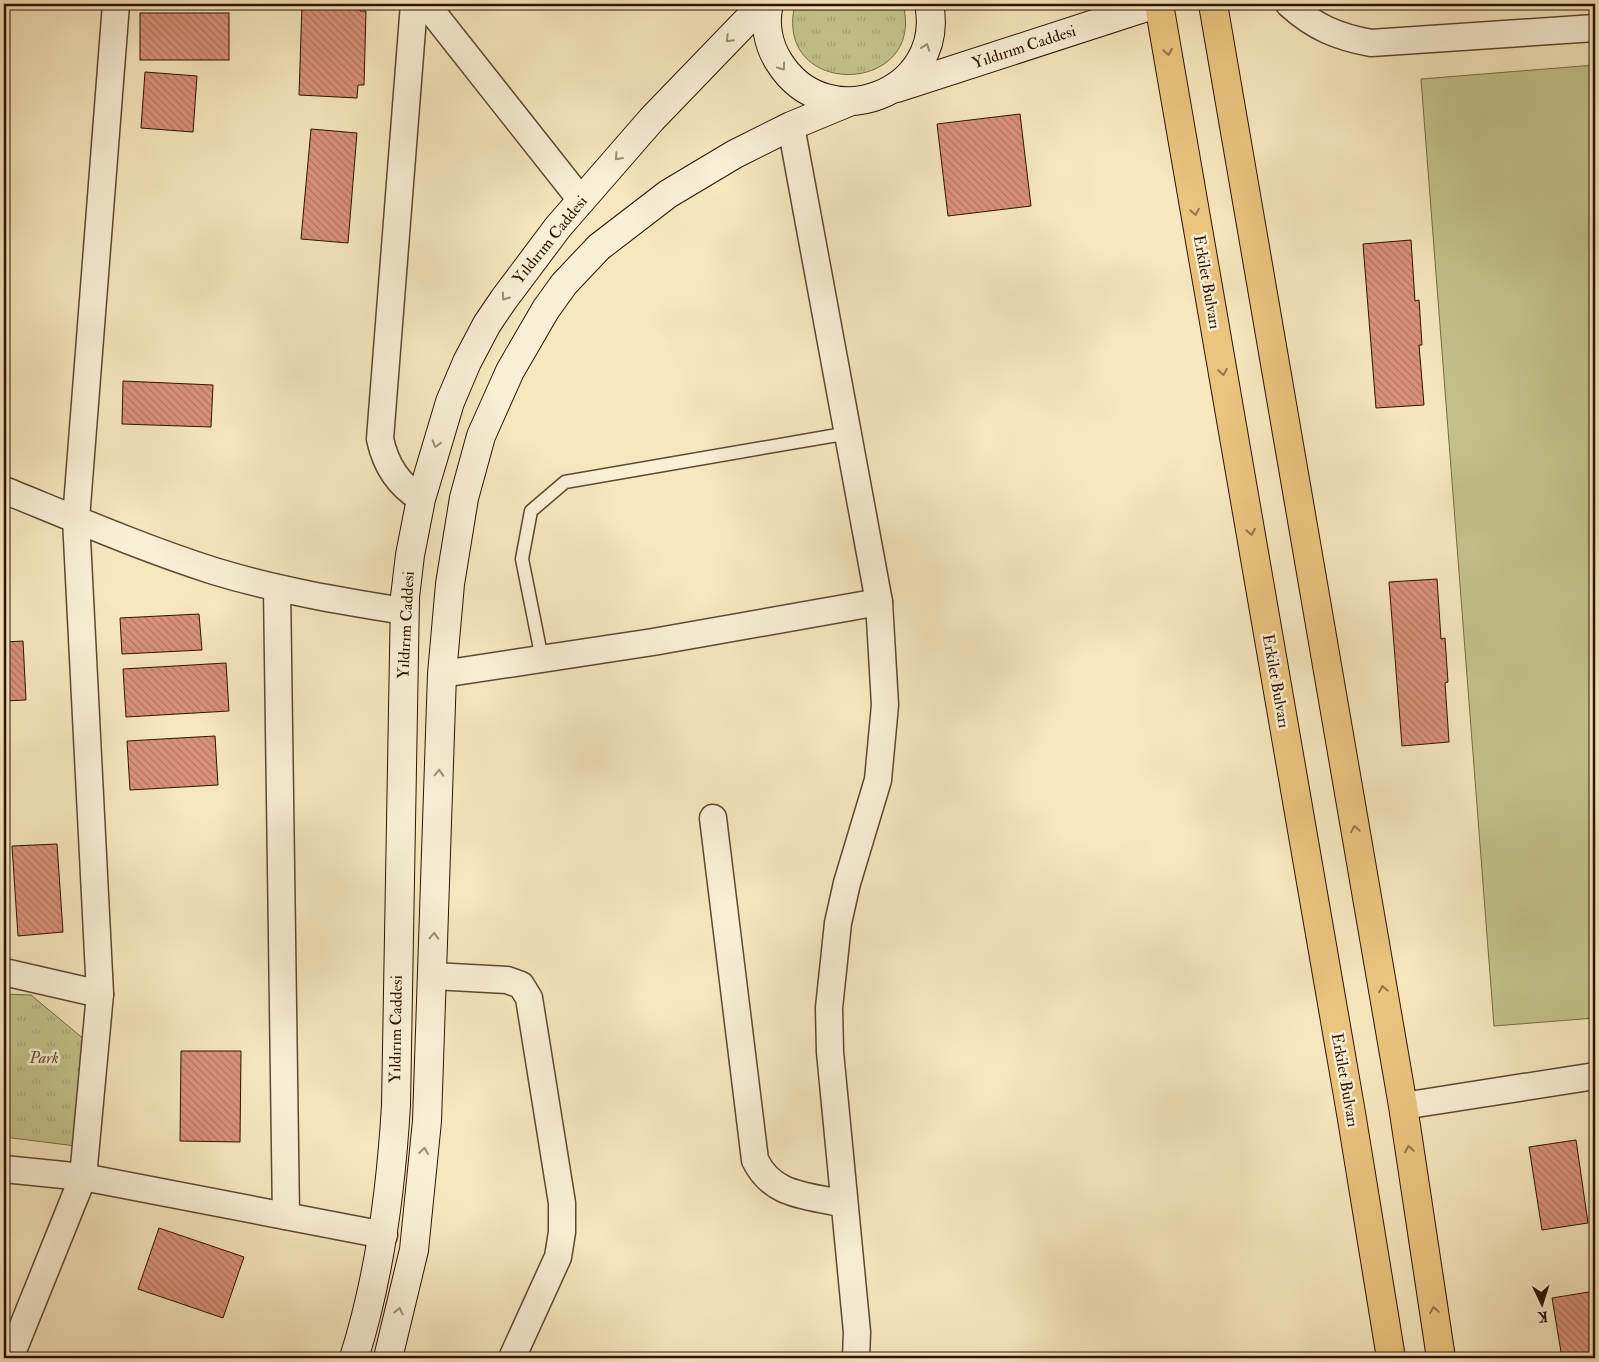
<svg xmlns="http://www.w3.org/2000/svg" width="1599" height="1362" font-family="'IM FELL Double Pica',serif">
<defs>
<pattern id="grass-tufts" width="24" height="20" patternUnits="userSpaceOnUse" patternTransform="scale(1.25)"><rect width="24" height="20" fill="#c4c38c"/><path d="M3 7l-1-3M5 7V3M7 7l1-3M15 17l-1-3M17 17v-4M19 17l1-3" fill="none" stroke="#a9a677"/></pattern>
<pattern id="building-back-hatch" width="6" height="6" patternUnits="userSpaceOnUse" patternTransform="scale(1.25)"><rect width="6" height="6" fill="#db927b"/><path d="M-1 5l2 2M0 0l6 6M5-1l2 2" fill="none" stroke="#b27662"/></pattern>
</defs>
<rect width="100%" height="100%" fill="#f6e7be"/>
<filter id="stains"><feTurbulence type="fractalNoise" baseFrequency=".004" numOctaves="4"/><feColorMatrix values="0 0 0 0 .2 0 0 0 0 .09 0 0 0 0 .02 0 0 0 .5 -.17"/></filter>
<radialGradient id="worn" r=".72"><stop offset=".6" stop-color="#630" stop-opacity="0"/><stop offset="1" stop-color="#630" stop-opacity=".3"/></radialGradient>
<g fill="url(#grass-tufts)" stroke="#796a46">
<path d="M795 4H903C927 96 772 100 795 4Z"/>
<path d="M4 994 31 995 85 1040 76 1146 4 1137Z"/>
</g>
<path fill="#c4c38c" stroke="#796a46" d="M1595 65V1018L1494 1026 1421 79Z"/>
<g fill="url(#building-back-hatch)" stroke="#2e1200">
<path d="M302 4H360V11H366L364 85H358L357 98 299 95Z"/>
<rect x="140" y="13" width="89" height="47"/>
<path d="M145 72 197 76 193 132 141 128Z"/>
<path d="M1020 114 1031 206 948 216 937 124Z"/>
<path d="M311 129 357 133 348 243 301 239Z"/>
<path d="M1411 240 1415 301 1419 300 1422 345H1419L1424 405 1376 408 1363 244Z"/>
<path d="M123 381 213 385 211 427 122 424Z"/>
<path d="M1437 579 1441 639 1445 638 1448 682 1445 683 1449 742 1402 746 1389 582Z"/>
<path d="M199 614 202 650 122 654 120 618Z"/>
<path d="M23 641 26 700 4 701V642Z"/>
<path d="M226 663 229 711 126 717 123 669Z"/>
<path d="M215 736 218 785 130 790 127 741Z"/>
<path d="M57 844 63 932 18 936 12 846Z"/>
<path d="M181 1051H241L240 1142 180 1141Z"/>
<path d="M1576 1140 1588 1223 1542 1230 1529 1147Z"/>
<path d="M159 1228 244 1257 223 1318 138 1289Z"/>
<path d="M4 1230 10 1232 4 1245Z"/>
<path d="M1595 1291V1358H1562L1552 1298Z"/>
</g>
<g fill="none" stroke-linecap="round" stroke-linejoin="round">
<g stroke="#604730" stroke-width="15">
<path id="lane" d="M542 659 522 559 531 511 565 482 849 433"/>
</g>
<g stroke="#604730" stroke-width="29">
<g id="street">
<path d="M414 4 380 439C386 466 398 484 421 499"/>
<path d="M426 4 581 200"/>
<path d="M1289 4C1314 27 1338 37 1371 43L1595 28"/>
<path d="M791 126 879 602 885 705 878 780 847 883 838 923 829 1008 830 1052 857 1332 856 1358"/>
<path d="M4 490C73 518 142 548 214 571 276 590 340 601 404 611"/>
<path d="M277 588 286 1216"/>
<path d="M442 674 653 642 879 602"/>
<path d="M713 818 755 1160C773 1197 807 1195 844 1204"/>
<path d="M4 972 100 994"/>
<path d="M433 976 507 980 521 985 529 998 562 1203V1232L558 1257 512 1358"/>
<path d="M1403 1106 1595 1076"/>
<path d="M4 1169 83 1177 384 1235"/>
<path d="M10 1358 83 1177 100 994 76 519 116 4"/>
</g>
</g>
<g stroke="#2e1200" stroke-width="30">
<g id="secondary">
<path d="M769 4C764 23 768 45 779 62 827 139 947 93 929 4"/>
<path d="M897 88 1156 4"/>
<path d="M354 1358C380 1276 391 1191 396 1105L405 597 410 555 421 499 450 402 467 362 487 324 504 299 558 227 652 119 763 4"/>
<path d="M388 1358 414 1250 427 1121 442 674 450 584 464 498 481 436 510 371 546 309 564 284 599 247 668 194 735 154 791 126 849 102"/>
</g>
</g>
<g stroke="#2e1200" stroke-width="30">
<g id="primary">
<path d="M1159 4 1351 1113 1391 1358"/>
<path d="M1213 4 1403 1106 1441 1358"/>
</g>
</g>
<use href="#lane" stroke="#f9efd5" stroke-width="12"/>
<use href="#street" stroke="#f9efd5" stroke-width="26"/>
<use href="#secondary" stroke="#f9efd5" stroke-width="28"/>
<use href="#primary" stroke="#ebc47f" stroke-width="28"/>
</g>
<defs><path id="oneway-chevron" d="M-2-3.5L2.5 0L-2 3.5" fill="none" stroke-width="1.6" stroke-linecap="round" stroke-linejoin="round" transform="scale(1.25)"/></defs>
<g stroke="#9e8c75">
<use href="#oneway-chevron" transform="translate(729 39) rotate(135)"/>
<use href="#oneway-chevron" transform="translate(926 47) rotate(-70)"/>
<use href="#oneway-chevron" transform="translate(782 67) rotate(55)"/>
<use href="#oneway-chevron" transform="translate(618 157) rotate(132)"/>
<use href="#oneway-chevron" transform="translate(505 297) rotate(125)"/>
<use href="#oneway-chevron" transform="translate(436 444) rotate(107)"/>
<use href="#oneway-chevron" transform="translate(439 773) rotate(-88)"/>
<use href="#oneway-chevron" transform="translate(434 936) rotate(-88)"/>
<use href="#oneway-chevron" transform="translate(424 1151) rotate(-84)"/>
<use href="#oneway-chevron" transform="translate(399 1311) rotate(-77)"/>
</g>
<g stroke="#967446">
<use href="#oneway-chevron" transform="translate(1168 52) rotate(80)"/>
<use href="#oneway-chevron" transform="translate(1195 212) rotate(80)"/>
<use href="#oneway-chevron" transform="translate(1223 372) rotate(80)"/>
<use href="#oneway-chevron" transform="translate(1251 532) rotate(80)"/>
<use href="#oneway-chevron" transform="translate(1355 829) rotate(-100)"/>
<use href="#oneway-chevron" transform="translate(1383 989) rotate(-100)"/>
<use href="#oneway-chevron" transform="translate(1409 1149) rotate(-99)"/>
<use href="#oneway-chevron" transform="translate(1434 1310) rotate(-99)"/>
</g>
<g text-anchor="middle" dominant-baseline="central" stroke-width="5" stroke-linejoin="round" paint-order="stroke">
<g font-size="16" fill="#2e1200" stroke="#f9efd5">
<text transform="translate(1024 47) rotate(-18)">Yıldırım Caddesi</text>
<text transform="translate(550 240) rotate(-51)">Yıldırım Caddesi</text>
<text transform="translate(1207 282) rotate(80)">Erkilet Bulvarı</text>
<text transform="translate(406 625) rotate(-87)">Yıldırım Caddesi</text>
<text transform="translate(1276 681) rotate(80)">Erkilet Bulvarı</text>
<text transform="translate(396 1029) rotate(-89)">Yıldırım Caddesi</text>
<text transform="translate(1345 1080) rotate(80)">Erkilet Bulvarı</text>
</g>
<g font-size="16" font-style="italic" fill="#625031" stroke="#f9efd5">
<text x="44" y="1058">Park</text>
</g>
</g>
<rect width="1599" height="1362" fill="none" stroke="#f6e7be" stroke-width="20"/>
<rect x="5" y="5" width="1589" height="1352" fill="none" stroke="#2e1200" stroke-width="2.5"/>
<rect x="10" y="10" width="1579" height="1342" fill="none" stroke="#2e1200"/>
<g transform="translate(1542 1304) rotate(176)" stroke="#f9efd5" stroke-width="4" paint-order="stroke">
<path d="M0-4L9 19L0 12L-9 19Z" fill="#2e1200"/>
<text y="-8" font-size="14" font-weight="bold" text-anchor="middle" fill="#2e1200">K</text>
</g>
<rect width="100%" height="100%" filter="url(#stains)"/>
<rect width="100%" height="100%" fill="url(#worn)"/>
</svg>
